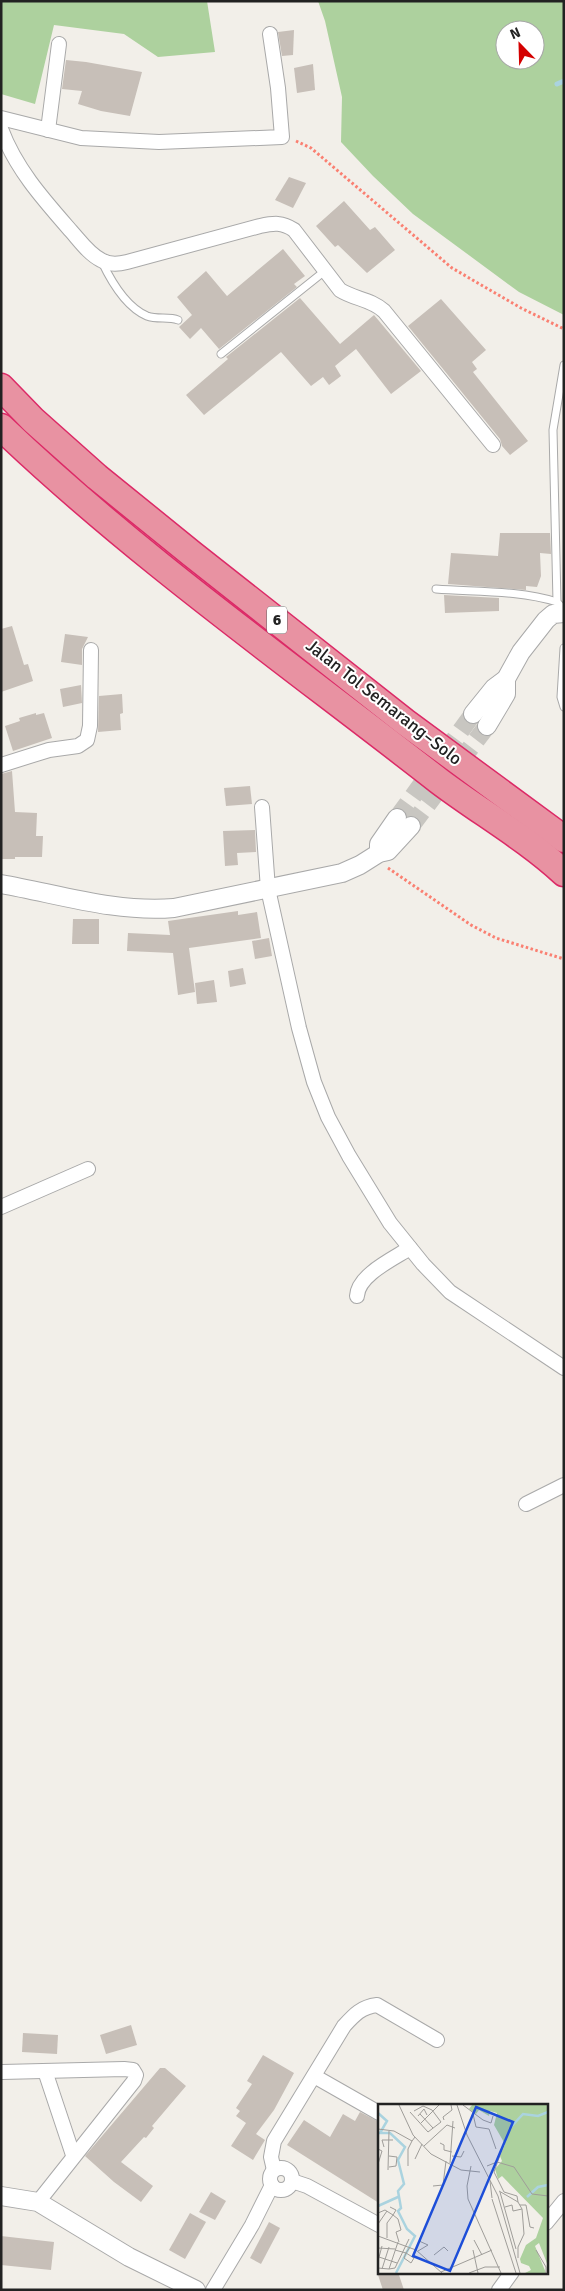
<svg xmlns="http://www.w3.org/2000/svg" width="565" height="2291" font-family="Signika,sans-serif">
<rect width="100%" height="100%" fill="#f2efe9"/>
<g fill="#add19e" fill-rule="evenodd">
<path d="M1 1H207L215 52 158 57 124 34 54 25 35 104 1 94Z"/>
<path d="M318 1H564V315L519 292 413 214 373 176 341 142 342 97 325 21ZM505 30H535V60H505Z"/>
</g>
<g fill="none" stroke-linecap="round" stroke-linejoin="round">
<path stroke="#aad3df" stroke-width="5" d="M557 84 564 81"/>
</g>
<g fill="#c7bfb8">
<path d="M294 30 293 55 282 56 278 32Z"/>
<path d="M66 60 86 62 142 72 130 116 101 111 78 104 82 91 62 89Z"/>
<path d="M313 64 315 90 297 93 294 68Z"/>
<path d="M289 177 306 183 293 208 275 200Z"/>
<path d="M344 201 370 230 375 227 395 250 367 273 338 245 335 247 316 226Z"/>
<path d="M283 249 305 276 294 284 297 287 219 349 201 328 190 339 179 327 192 315 177 297 206 271 227 296Z"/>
<path d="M300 298 340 344 374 315 421 371 391 394 356 349 335 366 341 376 329 385 323 377 311 386 281 352 204 415 186 395 228 359 226 357Z"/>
<path d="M441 299 486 350 472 362 477 369 473 372 528 441 510 455 502 446 500 439 408 326Z"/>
<path d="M500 533H550L551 554 540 553 541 576 537 587 526 586V590L448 584 451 553 498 556Z"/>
<path d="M444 595 499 598V611L445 613Z"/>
<path d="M12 626 24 665 28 664 33 681 1 692V629Z"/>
<path d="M65 634 88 637 82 649V665L61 662Z"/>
<path d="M81 685 82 703 63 707 60 689Z"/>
<path d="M122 694 123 713 120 714 121 730 98 732 99 696Z"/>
<path d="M36 713V715L44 713 52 738 13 751 5 726 20 721 19 718Z"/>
<path d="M12 771 15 812 37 813 36 836H43L42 857H15V859H1V774Z"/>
<path d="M250 786 252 804 226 806 224 788Z"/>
<path d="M255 830 256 852 237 853 238 865 225 866 223 831Z"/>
<path d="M238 911V915L257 912 261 938 189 948 195 992 178 995 173 953 127 951 128 933 170 935 168 921Z"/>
<path d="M73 919H99V944H72Z"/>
<path d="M269 938 272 956 255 959 252 941Z"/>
<path d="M243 968 246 984 230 987 228 971Z"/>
<path d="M214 980 217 1002 197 1004 195 983Z"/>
<path d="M131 2025 137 2045 106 2054 100 2035Z"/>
<path d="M23 2033 58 2035 57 2054 22 2052Z"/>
<path d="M263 2055 294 2073 274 2110 256 2134 265 2140 253 2160 231 2146 246 2123 236 2116 240 2111 236 2108 252 2084 247 2081Z"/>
<path d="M160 2068H165L186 2086 152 2126 154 2128 146 2138 144 2137 121 2162 153 2186 141 2202 114 2182 85 2156Z"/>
<path d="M360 2112 379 2122V2203L287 2145 304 2120 330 2137 343 2114 355 2121Z"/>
<path d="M211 2192 226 2201 215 2220 199 2212Z"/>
<path d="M190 2213 206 2222 185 2259 169 2250Z"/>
<path d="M269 2222 280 2228 261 2264 250 2258Z"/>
<path d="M1 2236 54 2242 51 2270 1 2265Z"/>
<path d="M377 2272H398L404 2290H383Z"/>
</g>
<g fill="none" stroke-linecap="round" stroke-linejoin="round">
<g stroke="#c8c6c1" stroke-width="18" stroke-dasharray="18 9" stroke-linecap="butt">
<path d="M397 818 473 714"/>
<path d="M411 826 487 726"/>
</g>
<g stroke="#a9a9a9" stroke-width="9">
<g id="service">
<path d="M102 262C111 281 126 307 147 316 157 320 169 316 178 320"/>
<path d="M221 354 326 270"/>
<path d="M564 365 553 430 557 602 564 610"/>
<path d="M436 589C475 592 519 590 557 602"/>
<path d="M564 648 561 697 564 707"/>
</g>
</g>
<g stroke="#a9a9a9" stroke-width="16">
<g id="minor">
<path d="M1 118 81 138 159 142 282 137 278 88 270 34"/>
<path d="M1 129C16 169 43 199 71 231 80 241 89 254 101 260 109 265 119 264 127 262L260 226C274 223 282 222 294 230L340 290C354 299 371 299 384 311L493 445"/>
<path d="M48 130 59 44"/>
<path d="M1 765 49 750 78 746 87 740 90 726 91 650"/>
<path d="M262 807 268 889 299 1028 314 1082 328 1117 349 1156 390 1223 423 1264 450 1292 564 1368"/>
<path d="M1 1207 88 1169"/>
<path d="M357 1296C358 1275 393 1259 410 1248"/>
<path d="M526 1504 564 1485"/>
<path d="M45 2071 73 2155"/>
<path d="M2 2072 124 2069 133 2070 136 2075 134 2081 38 2202"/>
<path d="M314 2076 379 2113"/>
<circle cx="281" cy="2179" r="11"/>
<path d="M274 2170 271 2157 274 2141 344 2026C354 2015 361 2007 377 2005L437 2040"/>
<path d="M292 2181 307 2186 379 2225"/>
<path d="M546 2223 564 2201"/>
<path d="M213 2290 252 2225 272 2185"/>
<path d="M499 2290 512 2272"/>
</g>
</g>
<g stroke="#a9a9a9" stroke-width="20">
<g id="tertiary">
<path d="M473 714 494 688 506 679 521 652 546 620 553 614 564 613"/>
<path d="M487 726 506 694V679"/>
<path d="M379 853V844L397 818"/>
<path d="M1 884C58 894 116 913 174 908L342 873 360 865 379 853 388 851 411 826"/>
<path d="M1 2196 38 2202 129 2257 196 2290"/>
</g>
</g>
<g stroke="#dc2a67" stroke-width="29">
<g id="motorway">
<path d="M1 387 33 420 97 477 192 554 405 722 564 839"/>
<path d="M1 427C136 556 292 666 439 781 480 812 526 838 564 873"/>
</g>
</g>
<g stroke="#fa8072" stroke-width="3" stroke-dasharray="2.5 2.5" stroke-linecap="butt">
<path d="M296 141 311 148 452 268 521 308 564 329"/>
<path d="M388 868 471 925 496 938 564 959"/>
</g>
<use href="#service" stroke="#fff" stroke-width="7"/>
<use href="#minor" stroke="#fff" stroke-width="14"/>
<use href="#tertiary" stroke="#fff" stroke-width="18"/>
<use href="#motorway" stroke="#e892a2" stroke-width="26"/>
</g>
<g text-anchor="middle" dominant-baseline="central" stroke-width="4" stroke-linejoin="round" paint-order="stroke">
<rect fill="#fff" stroke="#646464" stroke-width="1" x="267" y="606.5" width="20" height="27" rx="4"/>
<g font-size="16" font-weight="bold" fill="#222">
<text x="277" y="620">6</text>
</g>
<g font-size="18" fill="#222" stroke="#fff">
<text transform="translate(384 702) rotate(38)">Jalan Tol Semarang–Solo</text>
</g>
</g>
<g transform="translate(378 2104)">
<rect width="170" height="170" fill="#f2efe9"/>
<path d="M94 1H170V162L161 139 157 142 168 169H147L153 166 151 162 143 159 142 155 148 141 158 134 165 114 124 72 120 75 117 65 124 57 122 52 127 40 116 21 119 9 112 7 111 12 101 6 98 10 91 5Z" fill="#add19e"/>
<path fill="none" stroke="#aad3df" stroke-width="2.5" d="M0 9 9 17 2 29H12L27 43 20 56 26 80 20 87 23 104 20 107 29 125 37 132 18 169M132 24 145 10 160 12 170 8M149 93 160 83 170 81M0 102 20 93"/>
<path fill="none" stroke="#9f9d99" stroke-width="1" d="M21 1 35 31 53 50 83 66 102 68M79 1 89 31 120 92 142 169M85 1 105 16 113 19 115 12M32 8 50 28 63 18 54 6 45 2 36 7M42 10 55 24M95 10 98 23 111 25 118 45M40 12 46 5 49 11M66 16 65 13 74 6 73 1M43 19 61 1M0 25 16 27 34 37 37 33M62 39 66 41V46L74 48M126 40 116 68 126 88 139 92 140 98M46 42 69 21 77 24M6 43 4 36H15M0 45 4 47 0 60M74 52 83 53 86 47M37 55 44 40M72 59 75 17M30 62V45L34 37M93 62 89 82 90 95 123 169M109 62 119 58 136 63 154 90 170 92M11 63 18 62 19 53 11 52M10 66 11 27M112 77 114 94M55 82 65 81 68 57M121 87 140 98 144 105 146 130 140 143V154M122 88 138 145M114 95 138 169M142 101H148L152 123 156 124M12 103 18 106 15 111 20 115 23 126 18 128 21 138M127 103 134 101 135 107 144 105M0 109 7 106 15 111 9 119V134M0 120 9 107M0 132 38 146 64 169M96 136 104 151M0 144 17 145M17 146 28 149 36 154 33 159 26 154 28 149 32 143M95 146 100 169M158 146 168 163V169M40 147 50 141 41 137M56 151 66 143 70 147M1 153 19 159M0 157 4 142M0 164 11 165 20 138M4 165 11 143M11 165 17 164 31 135M63 168 114 146M91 169 107 163H122"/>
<path fill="#1d4ed8" fill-opacity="0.15" stroke="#1d4ed8" stroke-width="2.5" d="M98 3 135 18 72 167 35 152Z"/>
<rect width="170" height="170" fill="none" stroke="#222" stroke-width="2.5"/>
</g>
<rect width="565" height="2291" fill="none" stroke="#222222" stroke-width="5"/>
<g transform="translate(520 45) rotate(337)"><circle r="24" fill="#ffffff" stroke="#a7a7a7"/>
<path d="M0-4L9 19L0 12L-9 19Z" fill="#d40000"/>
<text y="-8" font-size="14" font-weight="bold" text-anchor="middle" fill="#222222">N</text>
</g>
</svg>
